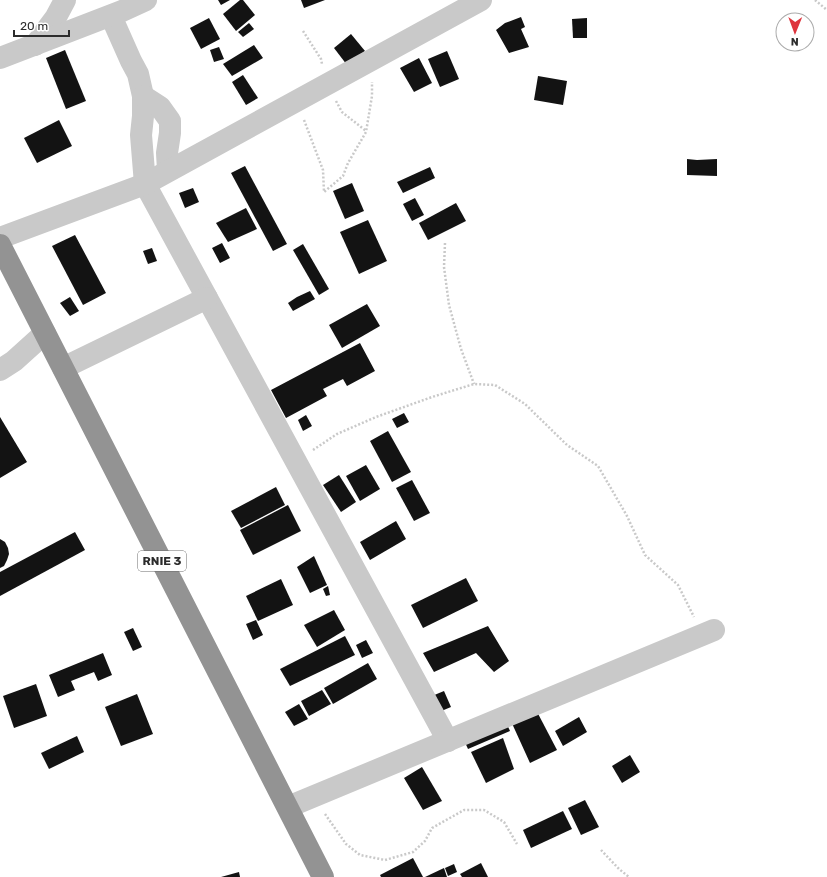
<svg xmlns="http://www.w3.org/2000/svg" width="827" height="877" font-family="Rubik,sans-serif">
<rect width="100%" height="100%" fill="#fff"/>
<g fill="#131313">
<path d="M218 0H230L221 5Z"/>
<path d="M240 0H243L255 15 236 31 223 14Z"/>
<path d="M301 0H325L304 8Z"/>
<path d="M521 17 525 27 521 29 529 47 509 53 496 30 505 23Z"/>
<path d="M209 18 220 39 201 49 190 28Z"/>
<path d="M587 18V38H573L572 19Z"/>
<path d="M249 23 254 29 243 37 238 32Z"/>
<path d="M351 34 365 51 347 65 334 48Z"/>
<path d="M254 45 263 58 232 76 223 64Z"/>
<path d="M219 47 224 59 214 62 210 50Z"/>
<path d="M65 50 86 101 66 109 46 58Z"/>
<path d="M447 51 459 79 440 87 428 59Z"/>
<path d="M419 58 432 83 414 92 400 68Z"/>
<path d="M243 75 258 98 246 105 232 82Z"/>
<path d="M538 76 567 81 563 105 534 100Z"/>
<path d="M59 120 72 146 37 163 24 138Z"/>
<path d="M687 159 697 160 717 159V176L687 175Z"/>
<path d="M245 166 287 244 273 251 231 173Z"/>
<path d="M430 167 435 178 403 193 397 182Z"/>
<path d="M352 183 364 211 345 219 333 191Z"/>
<path d="M193 188 199 202 185 208 179 193Z"/>
<path d="M415 198 424 215 412 221 403 204Z"/>
<path d="M456 203 466 221 428 240 419 223Z"/>
<path d="M246 208 257 229 228 242 216 223Z"/>
<path d="M368 220 387 261 359 274 340 232Z"/>
<path d="M75 235 106 293 83 305 52 246Z"/>
<path d="M222 243 230 258 220 263 212 248Z"/>
<path d="M303 244 329 289 319 295 293 250Z"/>
<path d="M152 248 157 261 148 264 143 251Z"/>
<path d="M310 291 315 299 293 311 288 303 297 297Z"/>
<path d="M70 297 79 311 70 316 60 303Z"/>
<path d="M367 304 380 326 342 348 329 325Z"/>
<path d="M360 343 375 371 347 386 343 379 323 389 327 396 286 418 271 390Z"/>
<path d="M404 413 409 422 397 428 392 419Z"/>
<path d="M306 415 312 426 303 431 298 420Z"/>
<path d="M0 417 27 462 0 478Z"/>
<path d="M388 431 411 472 392 482 370 441Z"/>
<path d="M366 465 380 489 360 501 346 476Z"/>
<path d="M339 475 356 502 341 512 323 485Z"/>
<path d="M412 480 430 513 414 521 396 488Z"/>
<path d="M276 487 285 505 241 528 231 511Z"/>
<path d="M288 505 301 531 253 555 240 530Z"/>
<path d="M396 521 406 539 370 560 360 542Z"/>
<path d="M75 532 85 550 0 596V572Z"/>
<path d="M0 539 5 542 8 548 9 554 7 560 4 566 0 568Z"/>
<path d="M314 556 327 585 310 593 297 567Z"/>
<path d="M466 578 478 601 423 628 411 605Z"/>
<path d="M281 579 293 605 258 621 246 596Z"/>
<path d="M328 586 330 595 326 596 323 589Z"/>
<path d="M334 610 345 630 317 647 304 625Z"/>
<path d="M256 620 263 635 253 640 246 624Z"/>
<path d="M488 626 509 661 494 672 476 653 434 672 423 653Z"/>
<path d="M133 628 142 647 133 651 124 632Z"/>
<path d="M345 636 355 655 290 686 280 669Z"/>
<path d="M366 640 373 653 362 658 356 645Z"/>
<path d="M103 653 112 675 98 681 94 672 71 681 75 690 58 697 49 675Z"/>
<path d="M368 663 377 679 333 704 324 688Z"/>
<path d="M36 684 47 716 14 728 3 696Z"/>
<path d="M322 690 331 704 309 716 301 701Z"/>
<path d="M444 691 451 707 439 712 432 696Z"/>
<path d="M137 694 153 734 121 746 105 707Z"/>
<path d="M299 704 308 719 294 726 285 712Z"/>
<path d="M534 706 557 750 530 763 510 719Z"/>
<path d="M579 717 587 732 563 746 555 731Z"/>
<path d="M505 720 510 731 468 749 463 738Z"/>
<path d="M77 736 84 752 49 769 41 753Z"/>
<path d="M503 738 514 769 486 783 471 752Z"/>
<path d="M630 755 640 772 622 783 612 766Z"/>
<path d="M422 767 442 801 423 810 404 778Z"/>
<path d="M585 800 599 827 581 835 568 808Z"/>
<path d="M563 811 572 829 531 848 523 830Z"/>
<path d="M413 858 423 877H381L380 875Z"/>
<path d="M481 863 488 877H462L460 874Z"/>
<path d="M454 864 457 872 448 876 445 868Z"/>
<path d="M444 868 447 877H425Z"/>
<path d="M239 872 240 877H221Z"/>
</g>
<g fill="none" stroke-linecap="round" stroke-linejoin="round">
<g stroke="#c9c9c9" stroke-width="2.5" stroke-dasharray="2 2" stroke-linecap="butt">
<path d="M815 0 827 10"/>
<path d="M303 31 321 59 322 64"/>
<path d="M336 101 342 112 366 131"/>
<path d="M304 120 323 170 324 192 343 176 348 163 366 132 372 96V82"/>
<path d="M445 243 444 267 449 305 461 349 474 384"/>
<path d="M313 450 337 434 376 417 432 397 474 384 495 385 525 404 567 445 598 466 627 516 645 555 678 585 694 617"/>
<path d="M325 814 346 844 360 855 385 860 413 852 425 841 432 828 464 810H484L504 822 517 844"/>
<path d="M601 850 619 869 629 877"/>
</g>
<g stroke="#c9c9c9" stroke-width="22">
<path d="M111 16 131 61 138 74 143 96V116L141 135 145 184 448 741"/>
<path d="M35 45 56 17 65 0"/>
<path d="M0 58 122 11 146 0"/>
<path d="M143 96 160 107 170 121V133L167 153 168 171"/>
<path d="M0 238 145 184 481 0"/>
<path d="M63 368 207 298"/>
<path d="M0 370 14 361 45 333"/>
<path d="M288 807 714 630"/>
</g>
<path stroke="#939393" stroke-width="22" d="M0 245 323 877"/>
</g>
<g text-anchor="middle" dominant-baseline="central" stroke-width="4" stroke-linejoin="round" paint-order="stroke">
<rect fill="#fff" stroke="#6b6b6b" stroke-width="1" x="138" y="551" width="48" height="20" rx="3"/>
<g font-size="12" font-weight="bold" fill="#2c2c2c">
<text x="162" y="561">RNIE 3</text>
</g>
</g>
<g transform="translate(795 32) rotate(181)"><circle r="19" fill="#ffffff" stroke="#ababab"/>
<path d="M0-3L7 15L0 10L-7 15Z" fill="#de343d"/>
<text y="-6" font-size="11" font-weight="bold" text-anchor="middle" fill="#2c2c2c">N</text>
</g>
<path d="M14 30v6h55v-6" fill="none" stroke="#2c2c2c" stroke-width="2"/>
<text x="20" y="30" font-size="12" fill="#2c2c2c" stroke="#ffffff" stroke-width="3" paint-order="stroke">20 m</text>
</svg>
